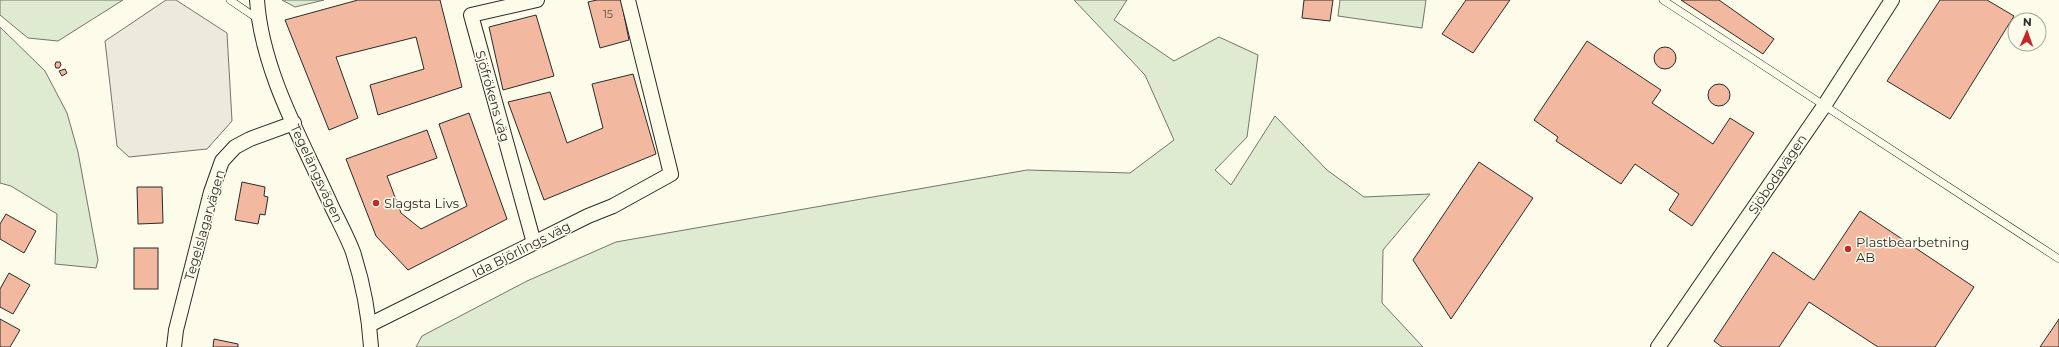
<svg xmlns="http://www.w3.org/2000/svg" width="2059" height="347" font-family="Montserrat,sans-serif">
<rect width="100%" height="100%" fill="#fdfbea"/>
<g fill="#deebd1" stroke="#74746e">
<path d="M0 0H123L58 41 28 38 0 15Z"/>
<path d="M282 0H324L295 7Z"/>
<path d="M1074 0H1127L1114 20 1174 61 1219 37 1258 55 1247 137 1215 170 1231 185 1275 116 1327 170 1364 197 1430 194 1383 250 1382 303 1423 347H416L422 336 527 281 616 242 1027 170 1130 173 1174 140 1145 75Z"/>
<path d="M1340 0H1426L1422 28 1338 16Z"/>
<path d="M0 27 45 71 67 113 78 152 98 260 96 268 55 264 57 214 11 186 0 183Z"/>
</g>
<path fill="#eceadb" stroke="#74746e" d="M166 0H176L227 33 232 121 207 149 129 157 117 146 105 41Z"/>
<g fill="#f2b8a0" stroke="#2b2b2b">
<path d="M358 0H440L462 87 378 115 370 85 424 69 416 37 336 57 358 118 329 130 285 20Z"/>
<path d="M597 0H621L629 40 600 48 588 2Z"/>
<path d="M1304 0H1333L1330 21 1302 18Z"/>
<path d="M1466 0H1510L1473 53 1442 34Z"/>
<path d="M1681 0H1719L1774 39 1763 54Z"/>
<path d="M1940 0H1987L2014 16 1950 119 1887 81Z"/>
<path d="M536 15 554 76 503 90 489 27Z"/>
<path d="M1587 41 1661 90 1652 103 1713 144 1730 118 1754 133 1692 226 1669 210 1679 194 1635 164 1621 184 1556 141 1558 137 1534 120Z"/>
<circle cx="1665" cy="58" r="11"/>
<path d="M56 62H60L61 65 59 68H56L55 65Z"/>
<path d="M65 69 67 73 62 76 59 71Z"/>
<path d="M633 74 656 154 544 200 508 102 550 92 567 143 603 128 592 84Z"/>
<circle cx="1719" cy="95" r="11"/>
<path d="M469 113 507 219 408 270 376 236 346 159 427 130 437 158 387 176 401 213 421 229 467 206 439 124Z"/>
<path d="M1479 162 1533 198 1451 319 1413 260Z"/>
<path d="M242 182 265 187 264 196 268 197 265 215 260 214 258 224 235 220Z"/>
<path d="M137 187H162L163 223 138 224Z"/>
<path d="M1860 211 1974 287 1935 347H1878L1809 302 1779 347H1722L1714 341 1773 252 1814 280Z"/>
<path d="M6 214 36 231 24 253 0 239V224Z"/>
<rect x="134" y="248" width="24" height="41"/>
<path d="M9 273 30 285 13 314 0 307V289Z"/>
<path d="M0 319 20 330 10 347H0Z"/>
<path d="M2059 319V347H2040Z"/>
<path d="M214 339 238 344V347H213Z"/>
</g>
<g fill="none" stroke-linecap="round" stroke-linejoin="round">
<g stroke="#2b2b2b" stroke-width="8">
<g id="service">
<path d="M230 0 258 19"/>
<path d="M1663 0 2059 259"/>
</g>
</g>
<g stroke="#2b2b2b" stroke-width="16">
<g id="minor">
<path d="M257 0C262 72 302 140 331 205 338 220 347 236 353 252 363 283 369 315 371 347"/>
<path d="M534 243 471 15 537 0"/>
<path d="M369 325 588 216 613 206 671 174 628 0"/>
<path d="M174 347 176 330 211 192 222 161 235 147 250 139 294 123"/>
<path d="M1658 347 1824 106 1892 0"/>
</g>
</g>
<use href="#service" stroke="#fdfbea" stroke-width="7"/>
<use href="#minor" stroke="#fdfbea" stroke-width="14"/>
</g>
<g fill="#c62828" stroke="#fdfbea" stroke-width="1.5">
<circle cx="376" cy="203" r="4"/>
<circle cx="1848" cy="249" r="4"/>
</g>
<g text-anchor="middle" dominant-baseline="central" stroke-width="3" stroke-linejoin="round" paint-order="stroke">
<g font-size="11" fill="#5d4e48">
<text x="608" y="14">15</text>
</g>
<g font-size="13" fill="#2b2b2b" stroke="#fdfbea">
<text transform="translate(493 96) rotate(74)">Sjöfrökens väg</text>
<text transform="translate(317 173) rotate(65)">Tegelängsvägen</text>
<text transform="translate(1777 174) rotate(-56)">Sjöbodavägen</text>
<text transform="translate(204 225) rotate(-74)">Tegelslagarvägen</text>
<text transform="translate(521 249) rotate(-27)">Ida Björlings väg</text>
</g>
<g font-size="13" fill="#2b2b2b" stroke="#fdfbea" text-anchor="start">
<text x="384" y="203">Slagsta Livs</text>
<text x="1856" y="242">Plastbearbetning<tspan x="1856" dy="15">AB</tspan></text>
</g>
</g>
<g transform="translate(2027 32) rotate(2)"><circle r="19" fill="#fdfbea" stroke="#a9a89e"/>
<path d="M0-3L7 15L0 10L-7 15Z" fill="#c62828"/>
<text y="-6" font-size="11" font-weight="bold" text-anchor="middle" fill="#2b2b2b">N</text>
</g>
</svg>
